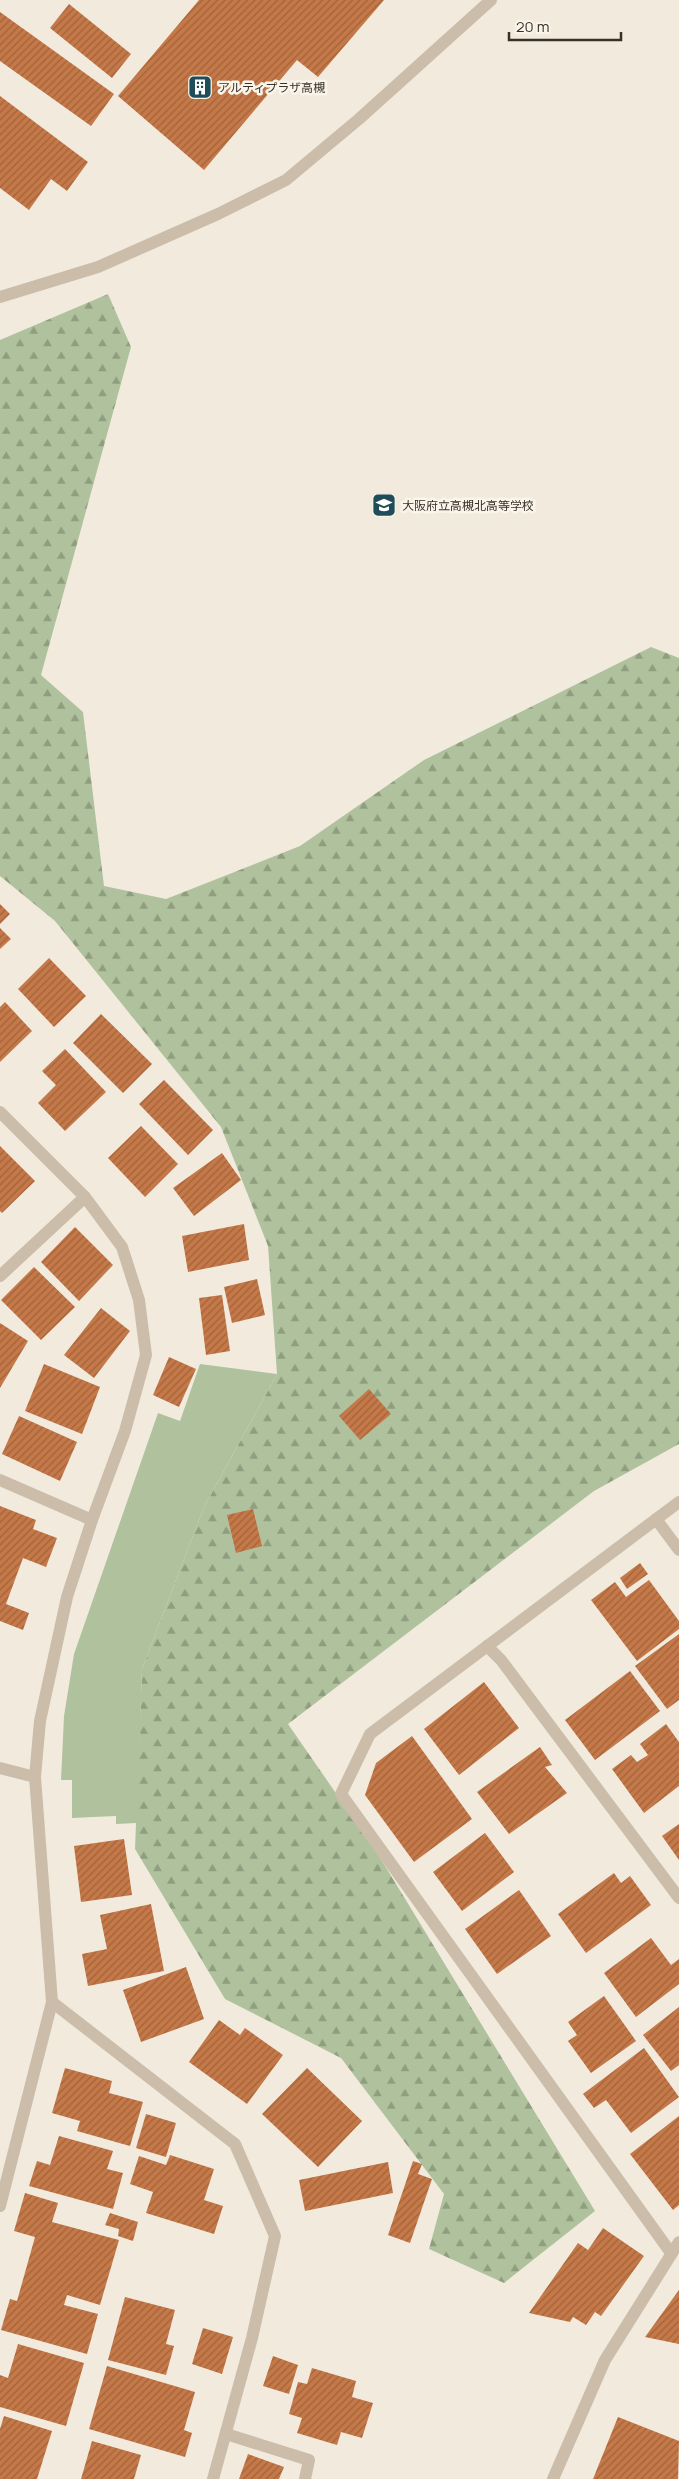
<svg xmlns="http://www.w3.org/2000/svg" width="679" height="2479" font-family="Manrope,'Noto Sans JP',sans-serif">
<defs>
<pattern id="forest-firs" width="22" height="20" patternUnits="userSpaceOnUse" patternTransform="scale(1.25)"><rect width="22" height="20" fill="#b0c29d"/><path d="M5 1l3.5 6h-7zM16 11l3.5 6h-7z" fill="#909e80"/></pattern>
<pattern id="building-hatch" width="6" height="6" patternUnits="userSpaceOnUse" patternTransform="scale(1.25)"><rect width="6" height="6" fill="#c57848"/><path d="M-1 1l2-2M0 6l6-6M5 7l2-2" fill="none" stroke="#a1633c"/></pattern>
</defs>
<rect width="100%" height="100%" fill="#f2ebdd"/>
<path fill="url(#forest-firs)" d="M108 294 131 347 41 675 83 712 104 886 166 899 300 846 424 760 651 647 679 658V1444L594 1491 288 1724 376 1851 595 2211 504 2283 429 2249 444 2194 341 2058 225 1999 135 1849 142 1669 204 1507 277 1374 268 1246 221 1127 55 921 0 876V340Z"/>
<path fill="#b0c29d" d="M200 1364 277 1374 204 1507 142 1669 137 1823 116 1824V1816L72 1818V1780H61L64 1716 74 1654 158 1413 180 1421Z"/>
<g fill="url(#building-hatch)">
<path d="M199 0H384L318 77 297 60 204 170 118 96Z"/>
<path d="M69 4 131 54 112 78 50 28Z"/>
<path d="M0 12 114 94 91 126 0 61Z"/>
<path d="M0 96 88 162 67 191 51 179 29 210 0 188Z"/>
<path d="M0 904 10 914 0 924Z"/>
<path d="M0 928 11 939 0 949Z"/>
<path d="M49 958 86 996 54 1027 18 989Z"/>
<path d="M5 1002 32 1031 0 1062V1007Z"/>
<path d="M101 1014 152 1064 123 1093 73 1043Z"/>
<path d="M65 1049 106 1092 65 1131 38 1103 56 1085 42 1071Z"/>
<path d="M164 1080 213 1130 188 1155 139 1104Z"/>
<path d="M141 1126 178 1164 145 1197 108 1158Z"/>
<path d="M0 1146 35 1181 2 1213 0 1211Z"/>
<path d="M222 1153 241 1180 194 1216 173 1188Z"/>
<path d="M244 1224 249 1260 188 1272 182 1236Z"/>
<path d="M75 1227 113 1265 79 1301 41 1262Z"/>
<path d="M34 1267 75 1307 41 1340 1 1300Z"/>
<path d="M257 1279 265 1315 232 1323 224 1287Z"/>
<path d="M222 1295 230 1351 206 1355 199 1298Z"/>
<path d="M101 1308 130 1331 94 1378 64 1355Z"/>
<path d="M0 1323 28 1341 0 1388Z"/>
<path d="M169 1357 196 1369 179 1407 153 1395Z"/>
<path d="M44 1364 100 1387 82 1434 25 1411Z"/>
<path d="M369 1389 391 1414 360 1440 339 1416Z"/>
<path d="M19 1416 77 1442 60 1481 2 1454Z"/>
<path d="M0 1506 36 1520 33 1529 57 1538 46 1567 23 1558 6 1604 29 1613 23 1630 0 1621Z"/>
<path d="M253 1509 262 1546 236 1553 227 1515Z"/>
<path d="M640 1563 648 1574 627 1589 620 1578Z"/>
<path d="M649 1580 679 1621V1629L637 1661 591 1600 615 1582 626 1597Z"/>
<path d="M679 1634V1700L667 1709 635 1666Z"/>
<path d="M630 1671 660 1711 595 1760 565 1720Z"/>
<path d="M484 1682 519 1728 459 1775 424 1729Z"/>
<path d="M666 1724 679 1742V1786L644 1813 612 1769 631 1755 637 1762 648 1755 640 1744Z"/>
<path d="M412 1736 472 1819 414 1862 365 1795 376 1763Z"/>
<path d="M540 1747 552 1765 545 1767 567 1793 509 1834 477 1792Z"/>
<path d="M679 1824V1860L662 1836Z"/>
<path d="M485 1833 514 1872 462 1911 433 1872Z"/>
<path d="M124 1839 132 1895 81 1902 74 1846Z"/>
<path d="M614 1873 621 1883 630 1876 651 1905 586 1953 558 1914Z"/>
<path d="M519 1890 551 1936 497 1974 465 1929Z"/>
<path d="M151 1904 164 1971 88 1986 82 1954 107 1949 100 1915Z"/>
<path d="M651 1938 671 1965 679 1959V1984L636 2017 604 1973Z"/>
<path d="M186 1967 204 2019 141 2042 123 1990Z"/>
<path d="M604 1996 636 2041 591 2073 568 2041 577 2035 568 2022Z"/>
<path d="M679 2007V2065L671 2071 643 2035Z"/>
<path d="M219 2020 240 2035 245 2028 283 2055 247 2104 189 2062Z"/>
<path d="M644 2048 679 2097 631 2133 606 2100 594 2108 583 2094Z"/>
<path d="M65 2068 112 2081 109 2093 143 2102 130 2146 77 2131 80 2121 52 2113Z"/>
<path d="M307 2068 362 2121 318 2167 262 2114Z"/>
<path d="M146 2114 176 2123 166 2157 136 2148Z"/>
<path d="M679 2116V2205L673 2210 630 2154Z"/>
<path d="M59 2136 113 2151 107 2169 123 2173 113 2209 29 2186 37 2161 50 2165Z"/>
<path d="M170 2155 214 2169 204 2200 223 2206 214 2234 146 2213 153 2192 130 2184 139 2156 166 2165Z"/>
<path d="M413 2161 422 2164 418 2174 432 2179 410 2243 388 2235Z"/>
<path d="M388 2162 393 2193 305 2211 299 2180Z"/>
<path d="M25 2193 58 2203 52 2222 119 2240 100 2305 67 2295 64 2305 98 2314 87 2354 1 2330 10 2299 17 2301 35 2237 14 2231Z"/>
<path d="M110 2213 138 2222 133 2241 118 2236 119 2229 105 2225Z"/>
<path d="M603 2228 644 2256 601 2316 595 2312 586 2325 573 2317 570 2322 529 2313 578 2243 588 2250Z"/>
<path d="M679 2290V2344L645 2337Z"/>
<path d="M125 2297 175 2310 166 2344 174 2346 166 2375 108 2360Z"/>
<path d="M203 2328 233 2337 222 2374 192 2364Z"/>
<path d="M18 2344 84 2363 66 2426 0 2407V2375L8 2378Z"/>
<path d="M273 2356 298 2365 289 2394 263 2386Z"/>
<path d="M107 2366 195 2392 184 2430 192 2433 185 2457 89 2429Z"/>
<path d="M312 2368 356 2381 352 2397 373 2403 362 2438 341 2432 337 2445 297 2433 302 2418 289 2414 298 2382 307 2384Z"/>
<path d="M4 2416 52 2431 37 2479H0V2429Z"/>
<path d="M618 2417 679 2441 678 2479H593Z"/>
<path d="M92 2441 141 2455 134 2479H81Z"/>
<path d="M248 2454 284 2467 279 2479H239Z"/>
</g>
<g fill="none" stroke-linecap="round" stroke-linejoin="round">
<g stroke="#cbbda9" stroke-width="12">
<path d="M0 297 98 267 218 214 286 180 359 119 491 0"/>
<path d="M0 1112 85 1197 122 1247 139 1300 146 1355 125 1431 92 1520 67 1597 40 1721 35 1777 52 2002 0 2206"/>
<path d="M0 1276 85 1197"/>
<path d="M0 1480 92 1520"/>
<path d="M656 1519 679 1550"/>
<path d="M487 1646 501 1660 679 1898"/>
<path d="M0 1768 35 1777"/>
<path d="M52 2002 235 2144 275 2236 252 2338 213 2479"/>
<path d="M671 2253 341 1794 370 1734 679 1502"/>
<path d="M226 2434 309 2460 305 2479"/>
<path d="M553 2479 605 2360 679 2242"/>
</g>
</g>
<defs>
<g id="building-square" transform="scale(1.25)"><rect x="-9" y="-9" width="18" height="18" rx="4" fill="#1e4d59" stroke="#faf5ea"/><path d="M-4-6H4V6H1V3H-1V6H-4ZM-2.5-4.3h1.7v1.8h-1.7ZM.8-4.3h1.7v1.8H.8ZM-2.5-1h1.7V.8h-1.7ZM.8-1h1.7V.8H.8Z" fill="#fff"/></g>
<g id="school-square" transform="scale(1.25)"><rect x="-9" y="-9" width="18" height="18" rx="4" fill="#1e4d59" stroke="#faf5ea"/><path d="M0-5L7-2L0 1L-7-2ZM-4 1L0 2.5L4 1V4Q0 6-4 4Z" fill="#fff"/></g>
</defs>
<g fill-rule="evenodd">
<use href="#building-square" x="200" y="87"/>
<use href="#school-square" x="384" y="505"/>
</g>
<g text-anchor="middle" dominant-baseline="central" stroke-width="5" stroke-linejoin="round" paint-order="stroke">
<g font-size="12" fill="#383029" stroke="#faf5ea" text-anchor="start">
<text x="218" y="87">アルティプラザ高槻</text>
<text x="402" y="505">大阪府立高槻北高等学校</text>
</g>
</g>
<path d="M509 32v8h112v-8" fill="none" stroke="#383029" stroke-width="2.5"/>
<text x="516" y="32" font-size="15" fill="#383029" stroke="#faf5ea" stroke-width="4" paint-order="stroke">20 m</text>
</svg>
